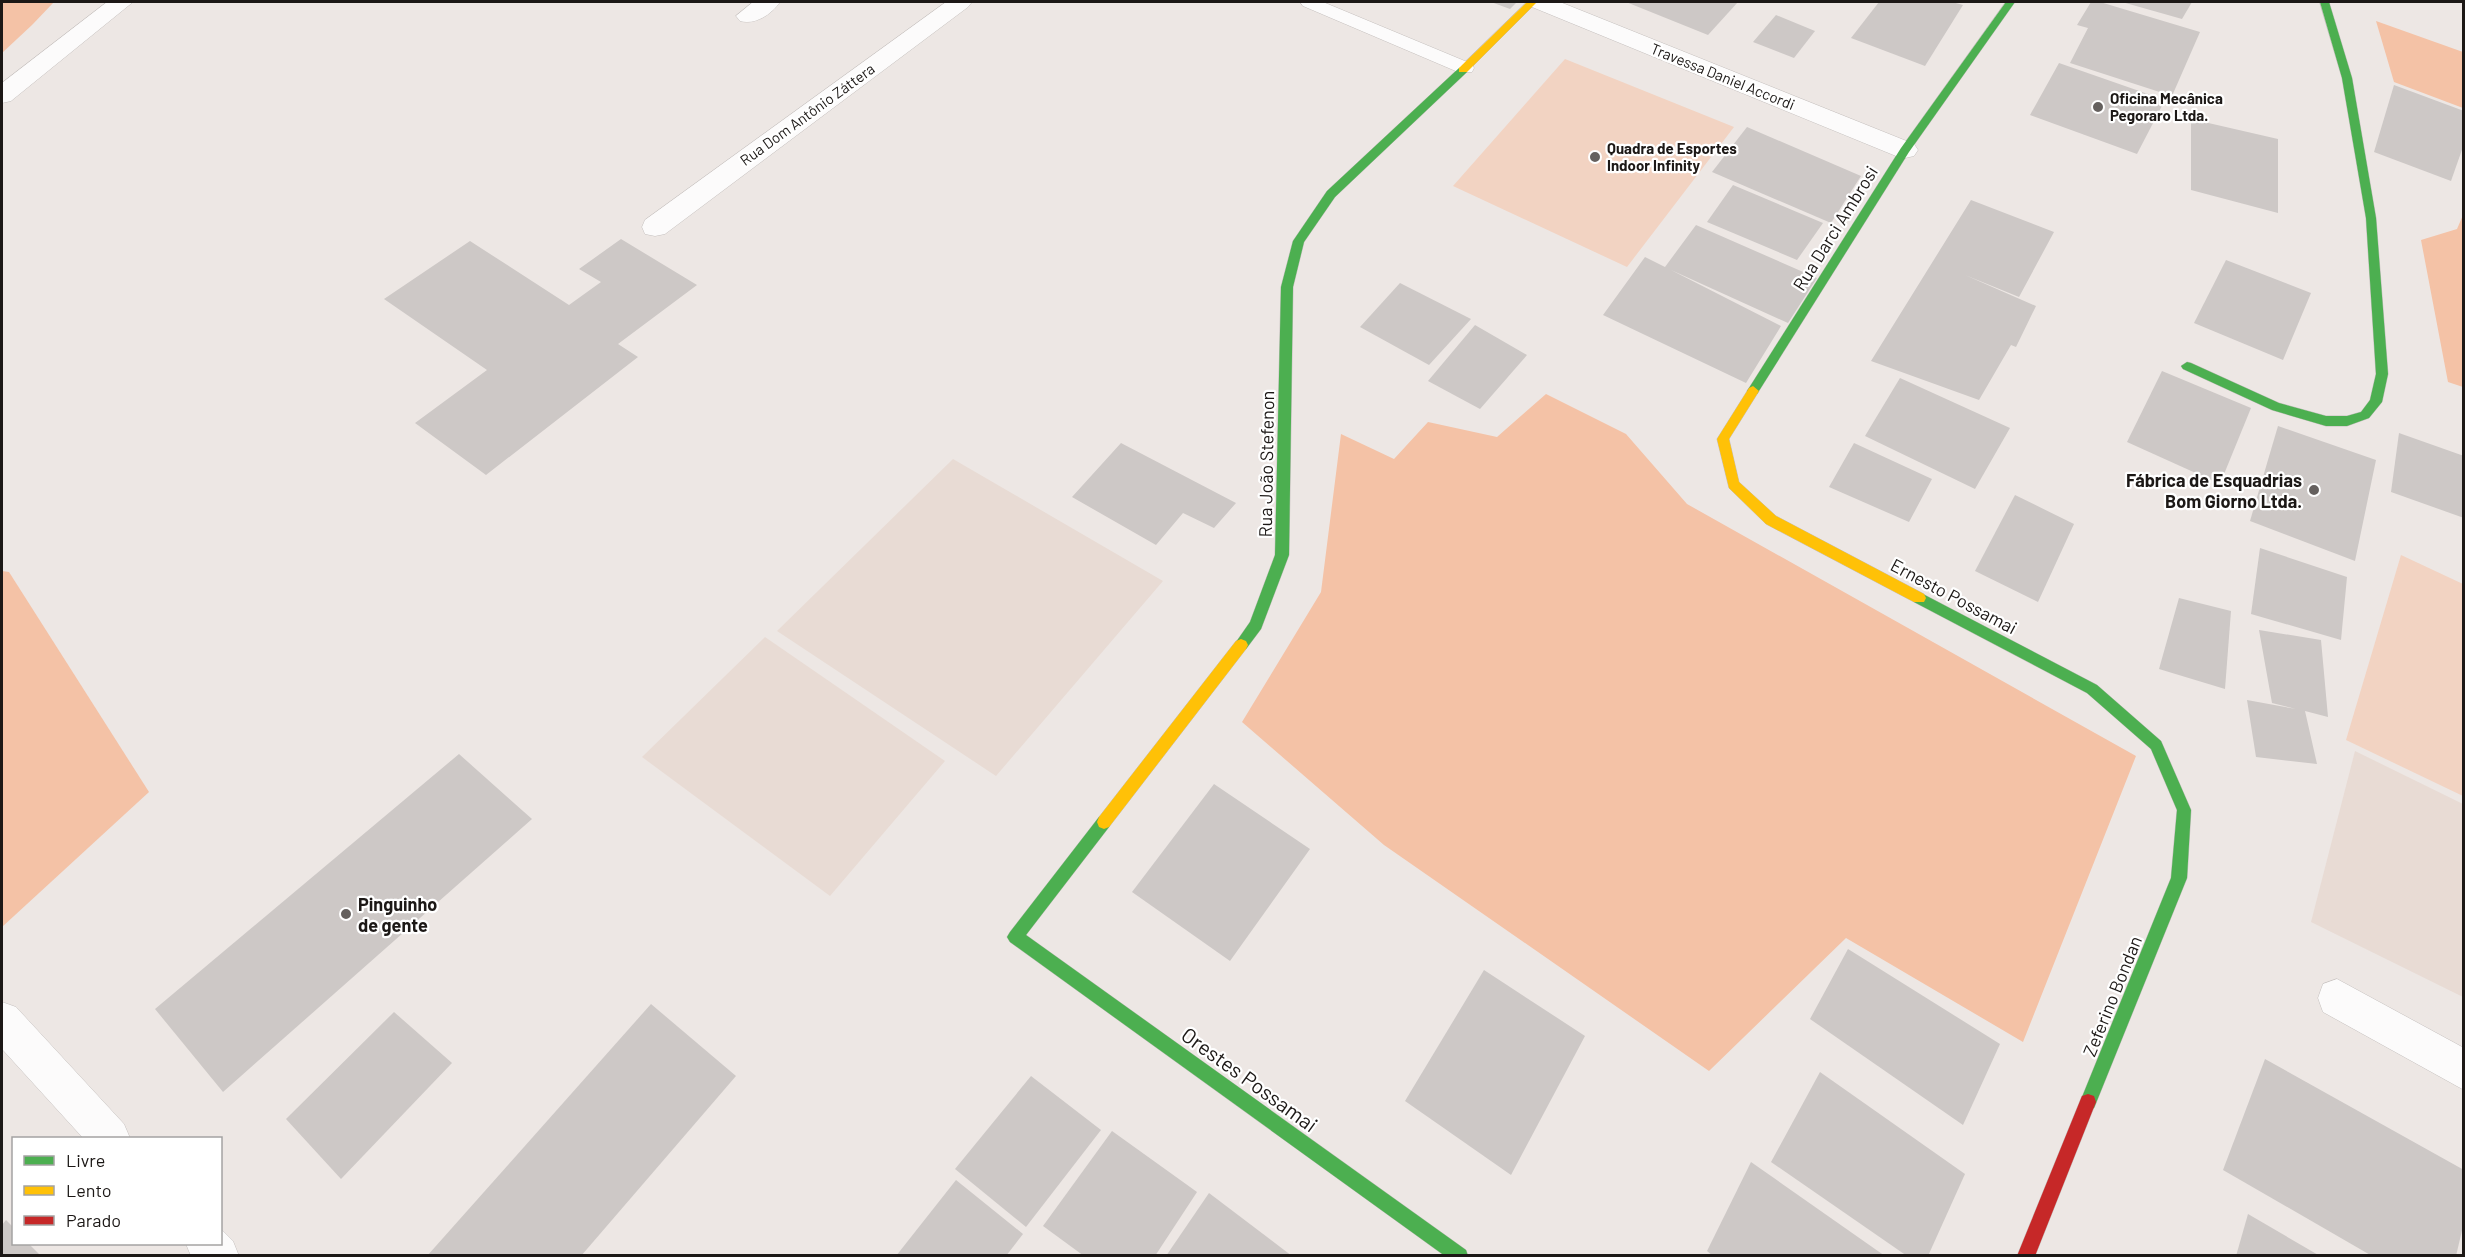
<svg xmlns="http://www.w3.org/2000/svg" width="2465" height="1257" font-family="Barlow,sans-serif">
<rect width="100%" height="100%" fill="#ede7e4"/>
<g fill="#e8dbd4">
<path d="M953 459 1163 581 996 776 777 631Z"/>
<path d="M765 637 945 761 830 896 642 757Z"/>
<path d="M2355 751 2463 804V997L2311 922Z"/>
</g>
<g fill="#f2d3c2">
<path d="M1565 59 1734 127 1627 267 1453 186Z"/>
<path d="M2401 555 2463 584V796L2346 740Z"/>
</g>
<g fill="#f4c2a6">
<path d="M2 2H54L32 25 2 53Z"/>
<path d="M2376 21 2463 52V108L2394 82Z"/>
<path d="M2463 215V387L2448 382 2421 240 2457 229Z"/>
<path d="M1546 394 1626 434 1687 504 2136 756 2023 1042 1846 938 1709 1071 1384 845 1242 722 1321 592 1341 434 1394 459 1428 422 1497 437Z"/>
<path d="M2 571 9 572 149 792 2 927Z"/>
</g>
<g fill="#cdc8c6">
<path d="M1491 2H1517L1510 9Z"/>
<path d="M1626 2H1738L1708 35Z"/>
<path d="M1879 2H1952L1963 5 1925 66 1851 38Z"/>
<path d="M2091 2H2100L2200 32 2172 96 2070 63 2088 28 2077 25Z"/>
<path d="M2122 2H2192L2182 19Z"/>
<path d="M1776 15 1815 31 1794 58 1753 42Z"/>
<path d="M2059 63 2165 100 2137 154 2030 115Z"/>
<path d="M2394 85 2464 111V144L2451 181 2374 152Z"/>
<path d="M2191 119 2278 139V213L2191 190Z"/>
<path d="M1747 127 1861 176 1831 223 1712 172Z"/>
<path d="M1733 185 1823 223 1797 260 1707 222Z"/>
<path d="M1971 200 2054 232 2019 297 1965 275 2036 306 2016 347 2011 345 1979 400 1871 361Z"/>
<path d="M1696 225 1817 278 1788 323 1671 270 1781 326 1746 383 1603 315 1645 257 1665 267Z"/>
<path d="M621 239 697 285 618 344 638 357 486 475 415 423 487 370 384 299 470 241 569 305 601 282 579 269Z"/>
<path d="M2226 260 2311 293 2283 360 2194 323Z"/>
<path d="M1400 283 1471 319 1429 365 1360 327Z"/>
<path d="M1475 325 1527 355 1480 409 1428 381Z"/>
<path d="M2162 371 2251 408 2220 484 2127 442Z"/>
<path d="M1900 378 2010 428 1975 489 1865 436Z"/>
<path d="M2278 426 2376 460 2355 561 2250 521Z"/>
<path d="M2399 433 2464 456V518L2391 492Z"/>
<path d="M1121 443 1236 503 1214 528 1183 513 1156 545 1072 497Z"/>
<path d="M1854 443 1932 479 1909 522 1829 487Z"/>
<path d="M2015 495 2074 524 2038 602 1975 571Z"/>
<path d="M2260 548 2347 577 2341 640 2251 614Z"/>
<path d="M2179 598 2231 611 2225 689 2159 669Z"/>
<path d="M2259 630 2321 640 2328 717 2305 711 2317 764 2256 757 2247 700 2296 709 2272 703Z"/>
<path d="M459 754 532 819 223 1092 155 1009Z"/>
<path d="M1214 784 1310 849 1230 961 1132 892Z"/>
<path d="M1848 949 2000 1044 1963 1125 1810 1019Z"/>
<path d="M1484 970 1585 1036 1511 1175 1405 1101Z"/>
<path d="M651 1004 736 1076 581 1256H427Z"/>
<path d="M394 1012 452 1063 341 1179 286 1119Z"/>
<path d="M2265 1059 2464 1170V1222L2456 1256H2372L2223 1170Z"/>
<path d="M1820 1072 1965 1174 1928 1256H1907L1771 1162Z"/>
<path d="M1031 1076 1101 1130 1026 1227 955 1169Z"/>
<path d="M1112 1131 1197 1192 1155 1256H1084L1043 1226Z"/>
<path d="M1751 1162 1885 1256H1713L1707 1251Z"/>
<path d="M956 1180 1023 1234 1006 1256H896Z"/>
<path d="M1209 1193 1292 1256H1166Z"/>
<path d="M2248 1214 2320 1256H2236Z"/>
<path d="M6 1220 14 1228V1244H29L41 1256H2V1225Z"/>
</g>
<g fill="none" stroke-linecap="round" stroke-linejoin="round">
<g stroke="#c5c0be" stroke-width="1">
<path id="lane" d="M1300 2H1323L1472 64 1474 68 1472 72H1458L1303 6Z"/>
</g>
<g stroke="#c5c0be" stroke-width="1">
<g id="street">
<path d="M107 2H133L11 101 2 103V83Z"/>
<path d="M753 2H780C771 15 755 25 740 21L736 16Z"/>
<path d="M946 2H972L968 7 665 234 655 236 645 234 642 227 645 220Z"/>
<path d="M1528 2H1560L1914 144 1918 150 1914 156 1905 158 1896 156 1532 7Z"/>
<path d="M2337 979 2464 1048V1090L2323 1012 2318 998 2323 984Z"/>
<path d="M2 1002 16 1007 124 1124 130 1138H83L2 1049Z"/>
<path d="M220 1228 233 1241 239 1256H191L186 1244H220Z"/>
</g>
</g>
<g stroke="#c5c0be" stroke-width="1">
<g id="fast">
<path d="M2006 2H2015L1909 152 1757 394H1749L1747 391 1749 388 1901 148Z"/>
<path d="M2320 2H2329L2352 78 2376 218 2388 374 2382 402 2369 418 2347 426H2326L2272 410 2183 369 2181 366 2187 362 2191 363 2279 403 2326 416H2347L2361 412 2370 400 2376 374 2366 218 2342 78Z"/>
<path d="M1463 67 1467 68V72L1335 197 1304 242 1293 287 1289 555 1261 629 1246 649 1241 651 1236 649 1234 645 1250 622 1275 555 1281 287 1293 241 1327 191 1459 68Z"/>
<path d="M1919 592 2097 685 2161 741 2191 810 2187 878 2094 1108 2088 1110 2082 1108 2080 1102 2171 878 2177 810 2151 749 2087 693 1914 602 1912 598 1914 594Z"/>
<path d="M1104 815 1109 817 1111 822 1109 827 1026 935 1466 1250 1468 1256H1445L1010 942 1007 937 1010 932 1099 817Z"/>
</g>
</g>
<g stroke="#c5c0be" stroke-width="1">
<g id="slow">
<path d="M1527 2H1537L1467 72H1459V68Z"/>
<path d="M1753 386 1759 391 1729 439 1739 482 1776 516 1924 594 1926 598 1924 602H1914L1766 524 1729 488 1717 439 1749 388Z"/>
<path d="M1241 639 1246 641 1248 645 1246 649 1109 827 1104 829 1099 827 1097 822 1099 817 1236 641Z"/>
</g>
</g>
<g stroke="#c5c0be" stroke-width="1">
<path id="jam" d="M2088 1094 2094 1096 2096 1102 2035 1256H2017L2082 1096Z"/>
</g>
<use href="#lane" fill="#fcfbfb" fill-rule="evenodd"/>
<use href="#street" fill="#fcfbfb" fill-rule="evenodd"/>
<use href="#fast" fill="#4caf50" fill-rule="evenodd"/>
<use href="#slow" fill="#ffc107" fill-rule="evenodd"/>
<use href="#jam" fill="#c62828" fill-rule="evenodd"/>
</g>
<g fill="#65605e" stroke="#fff" stroke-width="2">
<circle cx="2098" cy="107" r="6"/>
<circle cx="1595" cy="157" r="6"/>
<circle cx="2314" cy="490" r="6"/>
<circle cx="346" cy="914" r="6"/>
</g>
<g text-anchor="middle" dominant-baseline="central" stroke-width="4.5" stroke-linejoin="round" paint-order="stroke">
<g font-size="15" fill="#1c1816" stroke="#fff">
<text transform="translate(1723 76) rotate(22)">Travessa Daniel Accordi</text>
<text transform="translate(807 114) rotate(-36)">Rua Dom Antônio Záttera</text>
</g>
<g font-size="15" font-weight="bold" fill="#1c1816" stroke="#fff" text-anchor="start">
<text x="2110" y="98">Oficina Mecânica<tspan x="2110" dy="17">Pegoraro Ltda.</tspan></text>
<text x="1607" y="148">Quadra de Esportes<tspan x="1607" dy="17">Indoor Infinity</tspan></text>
</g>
<g font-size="18" fill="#1c1816" stroke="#fff">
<text transform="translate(1835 228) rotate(-58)">Rua Darci Ambrosi</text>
<text transform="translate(1266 464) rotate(-89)">Rua João Stefenon</text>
<text transform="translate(1954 596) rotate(28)">Ernesto Possamai</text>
<text transform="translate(2112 996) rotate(-68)">Zeferino Bondan</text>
</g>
<g font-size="18" font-weight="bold" fill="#1c1816" stroke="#fff" text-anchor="end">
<text x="2302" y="480">Fábrica de Esquadrias<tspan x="2302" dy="21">Bom Giorno Ltda.</tspan></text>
<text x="358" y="904" text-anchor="start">Pinguinho<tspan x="358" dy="21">de gente</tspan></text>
</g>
<g font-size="21" fill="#1c1816" stroke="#fff">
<text transform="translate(1250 1079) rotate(36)">Orestes Possamai</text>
</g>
</g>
<rect width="2465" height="1257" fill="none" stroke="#1c1816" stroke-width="6"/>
<rect x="12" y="1137" width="210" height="108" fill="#ffffff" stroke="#a4a3a2" stroke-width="1.5"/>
<rect x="24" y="1156" width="30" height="9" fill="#4caf50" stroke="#a4a3a2" stroke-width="1.5"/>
<text x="66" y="1167" font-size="18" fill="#1c1816">Livre</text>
<rect x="24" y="1186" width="30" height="9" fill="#ffc107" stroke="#a4a3a2" stroke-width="1.5"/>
<text x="66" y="1197" font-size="18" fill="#1c1816">Lento</text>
<rect x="24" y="1216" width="30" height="9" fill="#c62828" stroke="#a4a3a2" stroke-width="1.5"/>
<text x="66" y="1227" font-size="18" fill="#1c1816">Parado</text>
</svg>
